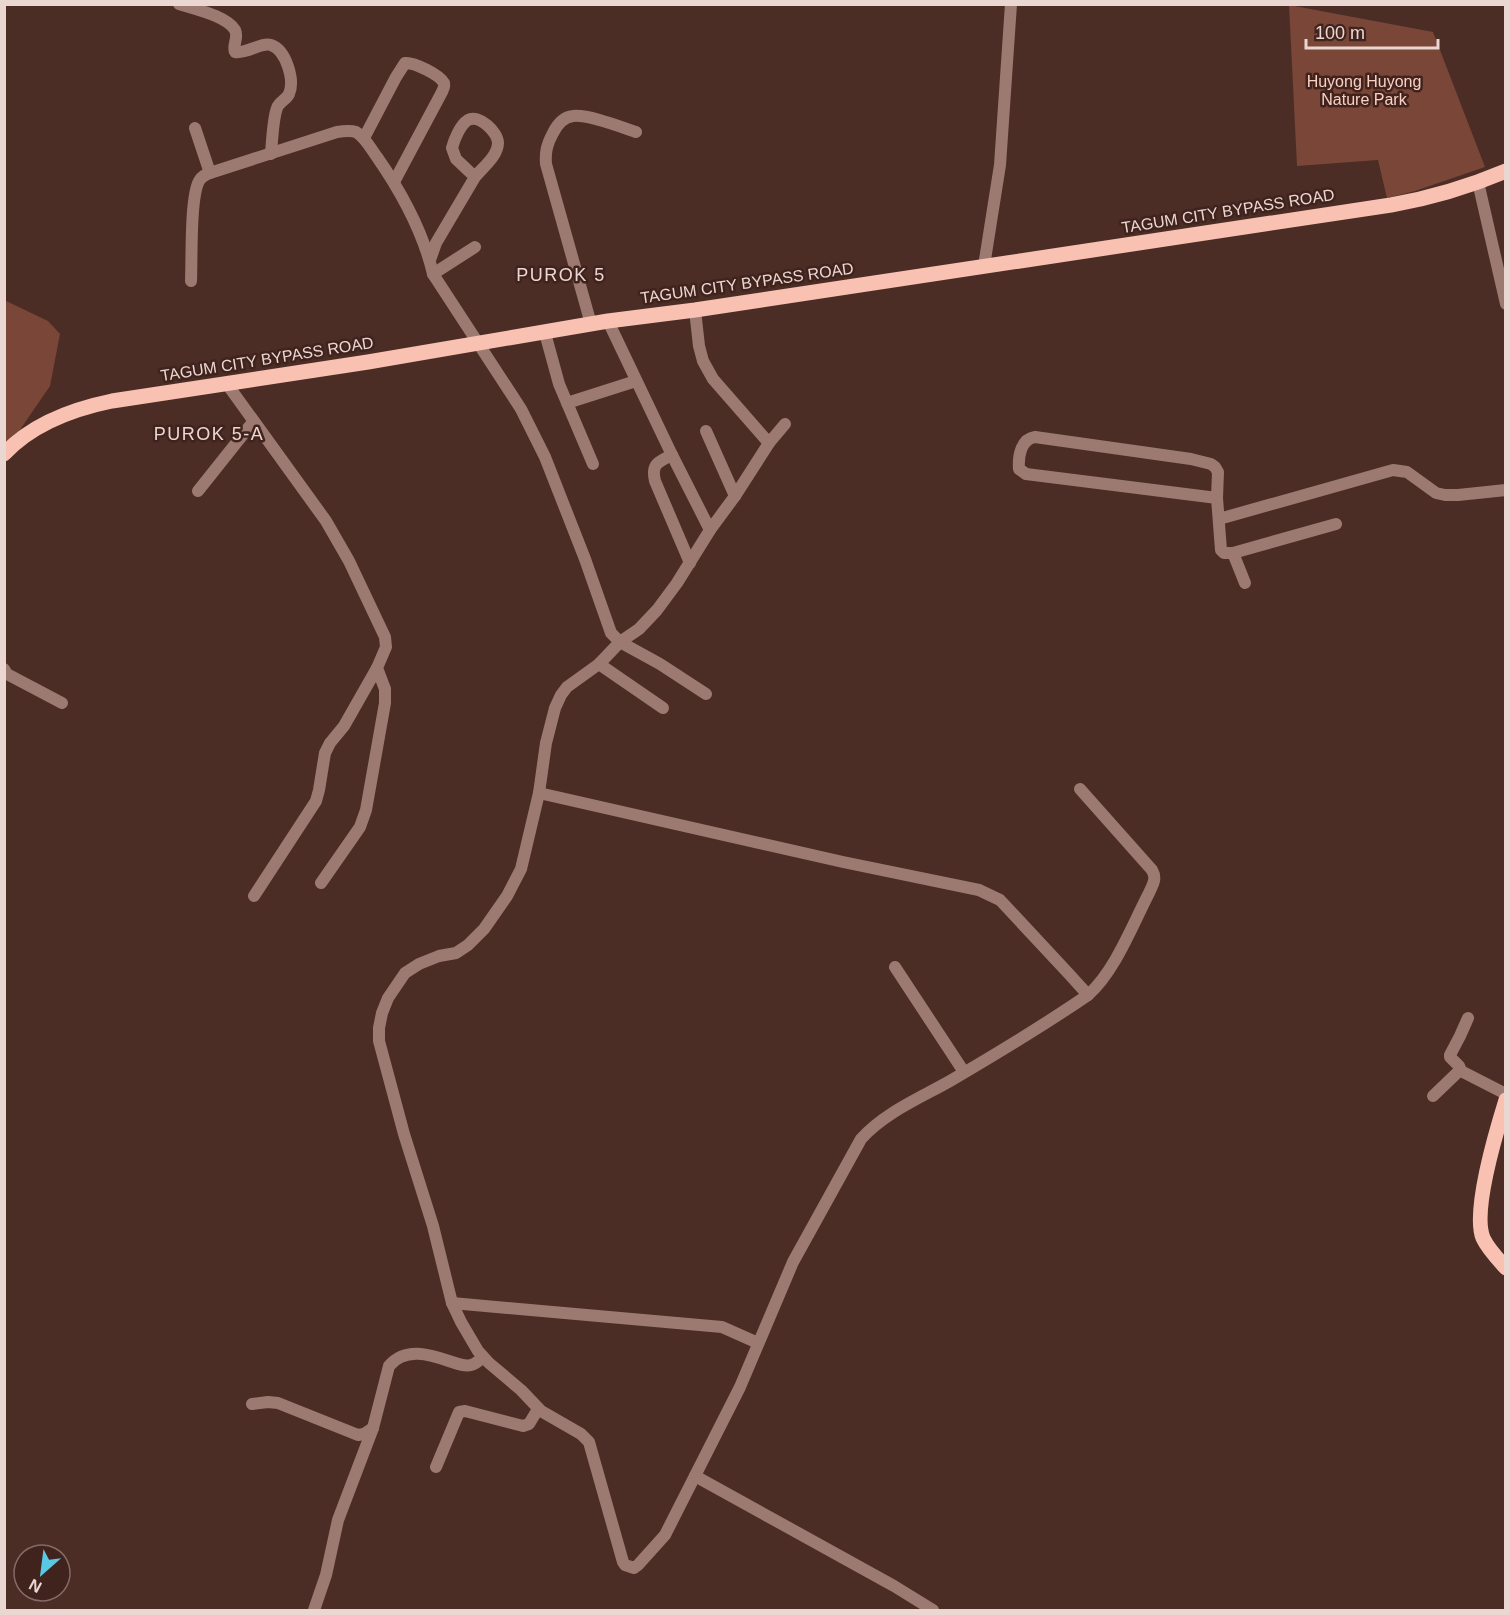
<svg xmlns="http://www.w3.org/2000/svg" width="1510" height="1615" font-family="Arial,sans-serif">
<rect width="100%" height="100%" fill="#4b2d25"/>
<g fill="#794638">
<path d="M1289 5 1433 32 1485 167 1415 191 1387 198 1378 160 1297 166Z"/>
<path d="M4 300 48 321 60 334 50 386 4 453Z"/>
</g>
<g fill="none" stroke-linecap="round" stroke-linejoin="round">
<g stroke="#9c7a71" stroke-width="12">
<path d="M179 4C194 9 227 16 235 30 239 38 232 45 235 52 247 54 261 42 271 45 286 50 295 80 289 94 286 100 279 102 277 108 273 118 272 142 271 154"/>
<path d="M195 128 210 173 337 132C343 131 350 130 356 132 365 137 371 149 377 157 402 193 423 231 433 274L521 409 545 457 585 559 611 633 620 642 660 664 706 694"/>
<path d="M364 138 396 77 405 63C414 62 440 75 444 83 445 87 443 89 442 92L394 182"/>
<path d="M1478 182 1506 304"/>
<path d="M430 260 436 243 475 177 456 159 452 148C454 140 460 125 468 120 479 114 498 132 498 143 498 156 482 168 475 177"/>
<path d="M984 266 1000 165 1011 4"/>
<path d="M433 274 475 247"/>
<path d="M191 281C192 259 190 198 199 181 202 176 205 175 210 173"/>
<path d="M695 310 699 346 703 361 713 379 769 443"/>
<path d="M608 321 672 455 710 530"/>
<path d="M591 324 546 164C545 152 547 144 553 133 557 125 563 117 573 116 588 114 621 127 636 132"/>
<path d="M545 333 559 384 593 464"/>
<path d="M227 384 326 521 349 561 385 637 386 647 377 668 385 689V703L366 810 360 827 321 883"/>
<path d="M567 403 636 381"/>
<path d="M785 424 769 443 735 496 710 530 677 583 657 610 639 629 620 642 599 664 567 687 561 695 555 708 546 743 539 793 521 869 507 896 484 929 468 945 456 953 439 956 419 964 405 973 388 998 382 1013 379 1028V1041L404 1134 433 1226 452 1303 461 1322 478 1351 489 1363 521 1390 541 1411 581 1434 589 1442 623 1562 625 1565 634 1568 638 1565 665 1535 740 1387 793 1262 861 1139C884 1113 920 1098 950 1081 996 1054 1043 1026 1088 995 1115 971 1132 926 1149 893 1153 884 1157 879 1152 870L1080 789"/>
<path d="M706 431 735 496"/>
<path d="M672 455C658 462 651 464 655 481L690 563"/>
<path d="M198 491 253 422"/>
<path d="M1217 498 1026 474 1019 469C1018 456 1021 439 1035 437L1191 459 1211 464 1215 467 1218 472 1217 498 1221 550 1224 553H1233L1336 524"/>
<path d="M1219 519 1393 470 1407 472 1436 493 1445 495H1458L1506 490"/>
<path d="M1233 553 1245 583"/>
<path d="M599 664 663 708"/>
<path d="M4 669 7 674 62 703"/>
<path d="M539 793 843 862 979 890 1000 900 1069 974 1088 995"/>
<path d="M254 896 316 801 319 790 325 753 330 743 344 726 377 668"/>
<path d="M895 967 964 1072"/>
<path d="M1461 1071 1459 1066 1450 1057V1055L1460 1036 1468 1018"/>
<path d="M1433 1096 1458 1072 1461 1071 1506 1094"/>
<path d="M452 1303 722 1327 758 1343"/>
<path d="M252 1404 268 1402 278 1403 358 1435 364 1434 373 1428"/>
<path d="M436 1467 459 1412 465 1411 523 1426 529 1424 538 1409"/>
<path d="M695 1476 894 1586 933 1610"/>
<path d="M314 1610 326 1575 338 1520 373 1428 389 1366C406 1346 431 1355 452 1362 458 1364 465 1367 471 1365 475 1364 480 1360 483 1357"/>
</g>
<g stroke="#f9c1b2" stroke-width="15">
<path d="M4 454C32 424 73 409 112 401L368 362 608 321 695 310 1391 205C1431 198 1468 187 1506 171"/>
<path d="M1506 1100C1497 1129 1472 1211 1483 1238 1488 1249 1497 1258 1506 1268"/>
</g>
</g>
<g text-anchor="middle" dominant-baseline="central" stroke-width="5" stroke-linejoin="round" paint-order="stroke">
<g font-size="16" fill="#facfc3" stroke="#40231c">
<text x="1364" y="81">Huyong Huyong<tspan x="1364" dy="18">Nature Park</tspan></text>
</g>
<g font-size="16" fill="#ebd7d2" stroke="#40231c">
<text transform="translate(1228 211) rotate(-9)">TAGUM CITY BYPASS ROAD</text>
<text transform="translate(747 283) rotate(-8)">TAGUM CITY BYPASS ROAD</text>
<text transform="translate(267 359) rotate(-9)">TAGUM CITY BYPASS ROAD</text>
</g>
<g font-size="18" letter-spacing="1.5" fill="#ebd7d2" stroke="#40231c">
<text x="561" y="275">PUROK 5</text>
<text x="209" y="434">PUROK 5-A</text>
</g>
</g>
<rect width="1510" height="1615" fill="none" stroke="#ebd7d2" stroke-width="12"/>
<g transform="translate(42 1573) rotate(208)"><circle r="28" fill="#40231c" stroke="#846b65" stroke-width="1.5"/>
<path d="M0-4.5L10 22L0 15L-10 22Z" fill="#59c8e4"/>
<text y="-9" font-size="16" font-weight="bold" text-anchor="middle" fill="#ebd7d2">N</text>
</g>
<path d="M1306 39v9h132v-9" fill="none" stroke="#ebd7d2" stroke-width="3"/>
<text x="1315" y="39" font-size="18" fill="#ebd7d2" stroke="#40231c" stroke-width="4.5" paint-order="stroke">100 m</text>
</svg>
